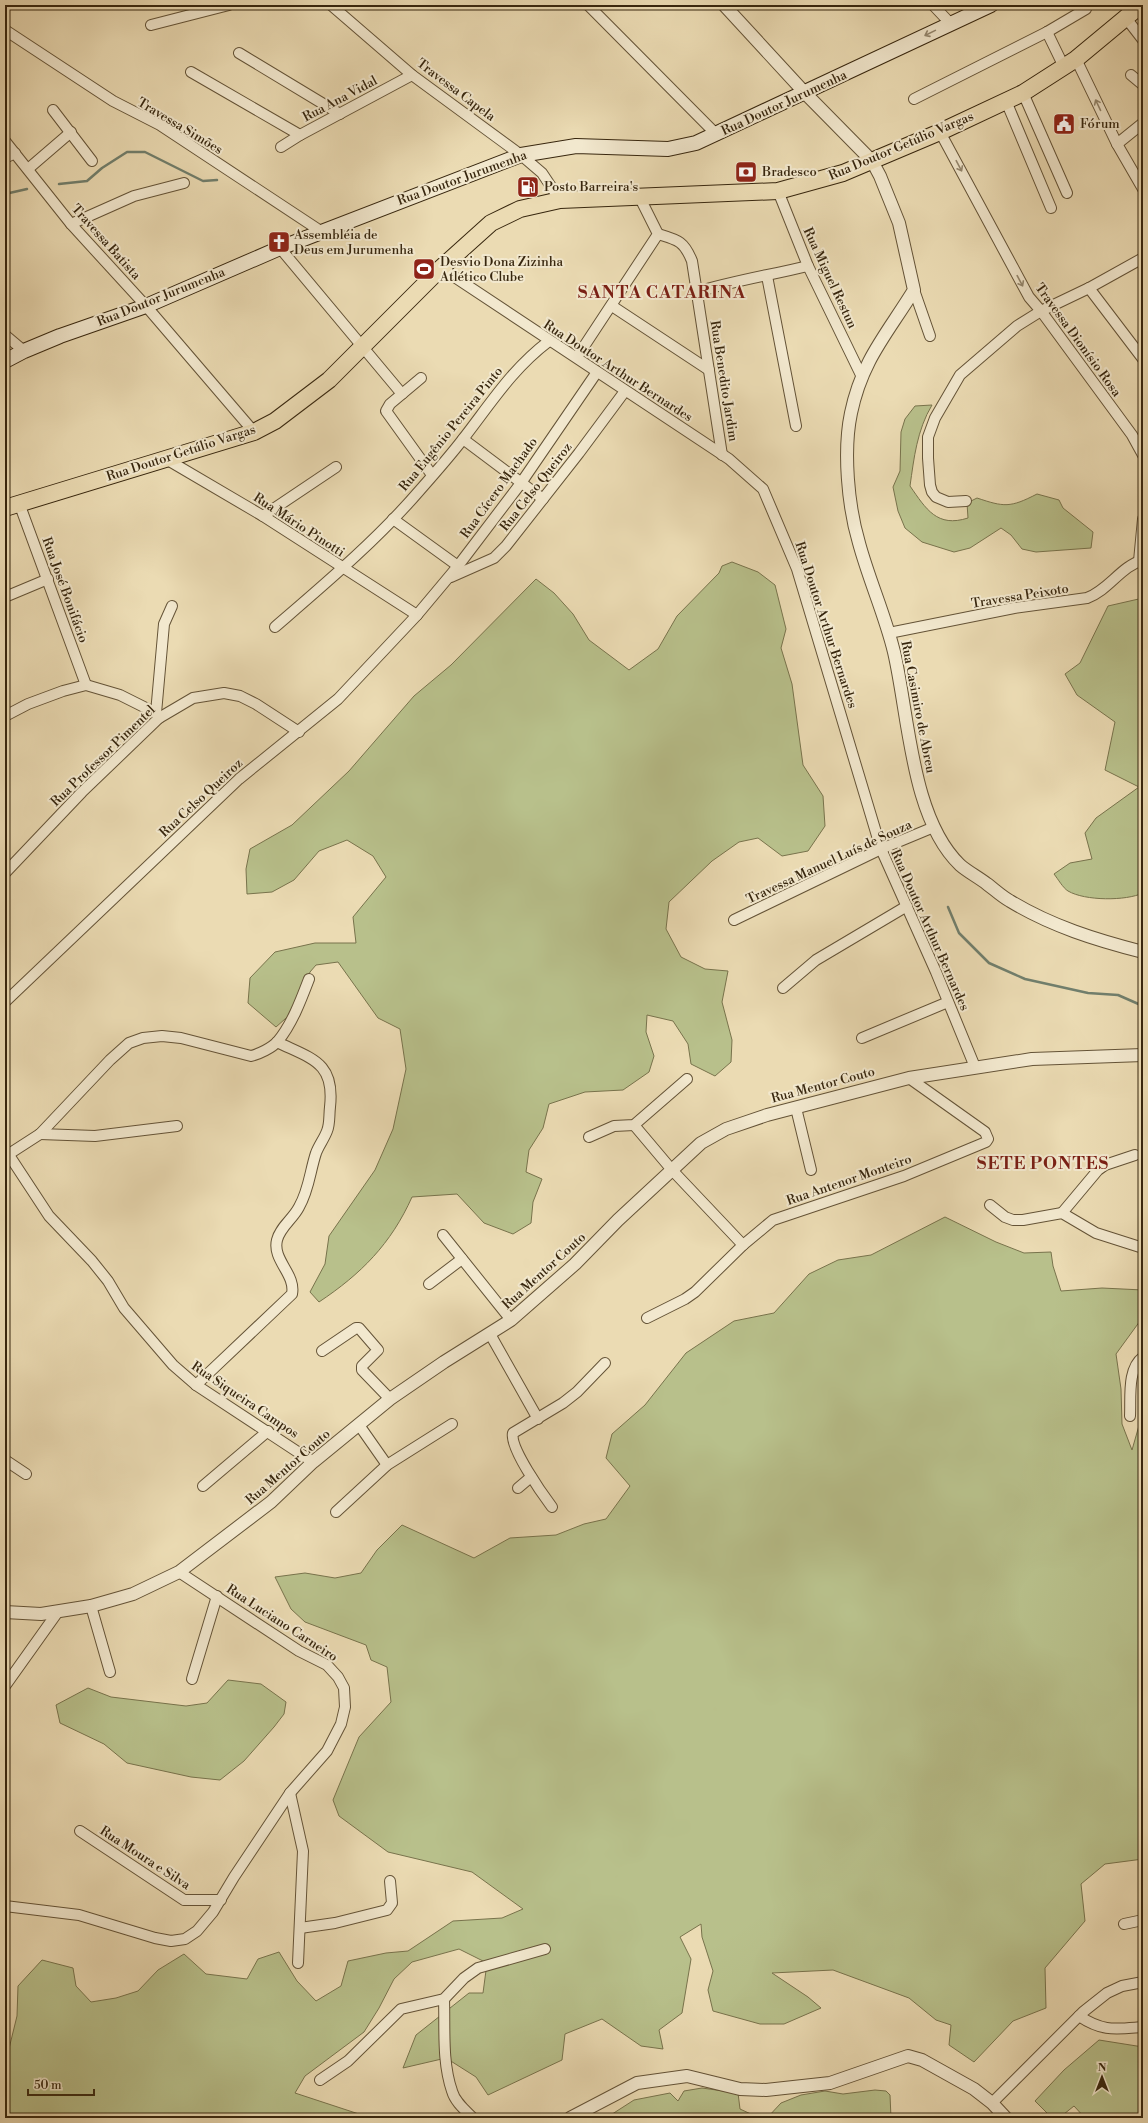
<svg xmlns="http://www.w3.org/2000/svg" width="1148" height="2123" font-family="'Libre Bodoni',serif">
<rect width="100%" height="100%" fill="#ebdbb3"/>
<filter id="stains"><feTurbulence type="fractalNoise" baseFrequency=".005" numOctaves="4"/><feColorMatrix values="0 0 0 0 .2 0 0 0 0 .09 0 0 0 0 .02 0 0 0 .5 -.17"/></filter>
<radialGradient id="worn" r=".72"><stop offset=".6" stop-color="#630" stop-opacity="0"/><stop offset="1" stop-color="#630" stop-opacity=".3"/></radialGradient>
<g fill="#b8c08b" stroke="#78734c">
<path d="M932 405C917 430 914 458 910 486 926 509 937 528 968 518L967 503 977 498C1004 507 1010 508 1037 494L1059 500 1063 508 1093 532 1091 548 1036 552 1022 549 1011 535 1001 528 970 548 954 552 922 542 905 528 898 511 893 487 900 471 901 432 905 419 915 406Z"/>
<path d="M732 562 758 572 775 585 786 629 781 648 792 684 803 765 823 796 825 826 808 851 782 856 758 838 739 842 712 861 669 902 666 929 681 957 705 969 728 971 722 1002 732 1040 731 1062 715 1076 691 1064 688 1044 673 1021 647 1015 646 1032 654 1056 649 1072 623 1090 585 1092 549 1104 543 1128 529 1150 526 1172 542 1179 533 1202 531 1223 513 1234 484 1223 457 1194 412 1197C391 1244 361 1274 319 1302L310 1292 325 1264 329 1236 375 1170 393 1129 406 1069 400 1029 378 1018 338 962 316 965 310 972 294 1011 276 1027 248 1003 250 978 275 952 315 943H356L353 917 386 877 373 856 347 840 319 851 294 880 272 892 247 894 246 869 250 849 292 825 349 771 414 696 451 665 536 579 554 593 573 614 589 640 629 670 658 649 677 616 719 573 722 566Z"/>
<path d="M1143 598V893C1126 901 1085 901 1068 891 1063 888 1058 879 1054 874L1070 863 1092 859 1085 833 1096 818 1139 787 1105 770 1115 722 1077 695 1065 674 1080 663 1108 606Z"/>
<path d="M945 1217 996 1242 1024 1253 1051 1252 1053 1266 1061 1291 1102 1288 1143 1290V1314L1140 1321 1116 1354 1121 1389 1122 1424 1132 1450 1140 1422 1143 1388V1859L1105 1864 1081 1884 1085 1921 1045 1968 1046 2008 1013 2021 974 2062 949 2045 951 2025 936 2020 909 1998 833 1970 772 1973 808 1997 821 2008 784 2024H760L713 2011 708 1990 713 1971 702 1937 701 1924 680 1937 691 1959 682 2013 659 2030 663 2049 641 2046 602 2019 565 2034 562 2060 488 2095 476 2077 446 2058 403 2068 416 2035 469 1993H483L487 1963 459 1949 412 1962 394 1979 379 2008 364 2032 305 2076 295 2093 371 2118H5V2065L17 2016 18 1986 42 1960 73 1968 76 1986 91 2002 116 1998 138 1991 158 1970 184 1954 206 1974 247 1979 258 1959 279 1952 297 1981 316 2001 341 1986 348 1961 386 1953 408 1951 453 1921 502 1918 523 1909 472 1872 388 1852 339 1816 333 1800 359 1737 391 1702 387 1667 371 1660 366 1645 305 1622 291 1609 275 1577 305 1573 335 1578 361 1573 377 1550 402 1525 474 1558 510 1538 556 1535 584 1524 606 1519 630 1486 606 1458 612 1434 645 1405 686 1353 734 1321 774 1313 809 1274 838 1260 871 1255Z"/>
<path d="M228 1680 261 1684 286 1702 284 1714 274 1727 244 1761 220 1780 191 1777 127 1763 104 1744 60 1723 56 1705 88 1688 111 1697 186 1706 207 1703Z"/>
<path d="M1099 2040 1143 2047V2118H1085L1074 2106 1059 2118H1052L1035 2101 1064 2070Z"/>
<path d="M702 2088 738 2093 740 2109 753 2115 754 2118H606L634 2100 670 2093 678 2101 684 2091Z"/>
<path d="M875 2090 886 2091 890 2095 891 2118H767L781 2103 801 2095 825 2091 843 2094Z"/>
</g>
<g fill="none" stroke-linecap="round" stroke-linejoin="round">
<g stroke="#717f6d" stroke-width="2.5">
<path d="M59 184 87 181 102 168 127 152H145L203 181 217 180"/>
<path d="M5 194 27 189"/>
<path d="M948 907 959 933 989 963 1025 979 1088 993 1118 995 1143 1006"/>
</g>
<g stroke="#645337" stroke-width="12">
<g id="minor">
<path d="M331 5 412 75 521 155 542 173 560 200"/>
<path d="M588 5 717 135"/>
<path d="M933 5 950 23"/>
<path d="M1126 18 1143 40"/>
<path d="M151 25 229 5"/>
<path d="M5 30 113 101 160 125 322 232"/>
<path d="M1047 32 1064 67"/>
<path d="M239 53 340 114"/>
<path d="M1076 59 1117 144 1143 189"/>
<path d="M191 72 300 135"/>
<path d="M1131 75 1143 85"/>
<path d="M1023 93 1067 193"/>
<path d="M914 99 1047 32 1086 9"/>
<path d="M1006 101 1051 208"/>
<path d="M53 110 92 161"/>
<path d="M940 132 1029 297 1041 311 1132 435 1143 455"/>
<path d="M5 141 71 224 146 306 254 432"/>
<path d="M1117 144 1143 123"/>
<path d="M281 147 300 135 412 75"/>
<path d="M5 158 15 153"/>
<path d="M28 169 71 132"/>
<path d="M778 191 808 266 861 375"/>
<path d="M71 224 134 196 184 183"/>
<path d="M658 234C678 240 684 241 692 261L722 455"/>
<path d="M280 248 402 394"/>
<path d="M441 268 729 459 763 489 797 569 881 849 936 972 975 1067"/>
<path d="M767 276 796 426"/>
<path d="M1089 288 1143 359"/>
<path d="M914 290 930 336"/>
<path d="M697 292C733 281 771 275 808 266"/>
<path d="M612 306 709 370"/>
<path d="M5 335 24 351"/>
<path d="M577 357 658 234 640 198"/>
<path d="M421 378 390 404 386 411 432 475"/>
<path d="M463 439 543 499"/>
<path d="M166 459 263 516 417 615"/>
<path d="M966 501 948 502 936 497 932 492 930 485 928 458V437L935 418 960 375 1017 326 1041 311 1089 288 1143 258"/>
<path d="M19 503 86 685"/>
<path d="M263 516 336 467"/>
<path d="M393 519 458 566"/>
<path d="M1139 561 1143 519"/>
<path d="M451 577 494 558 506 546 579 453 625 391"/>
<path d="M5 597 48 579"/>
<path d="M275 627C326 583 377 540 420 490 435 473 450 456 463 439 491 403 512 369 549 341"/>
<path d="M889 633 1014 608 1087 598C1109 590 1121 566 1143 560"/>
<path d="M156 713 164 624 172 606"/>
<path d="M5 716 28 704 63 691 86 685 120 695 156 713 159 718"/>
<path d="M5 873 82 792 159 718 193 698 224 693 240 696 256 704 299 732"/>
<path d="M734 920 881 849 934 827"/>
<path d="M783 988 816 960 907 906"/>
<path d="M5 1002 239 779 338 699 417 615 458 566 521 483 597 372"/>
<path d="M862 1038 948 1002"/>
<path d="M796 1108 811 1170"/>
<path d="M634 1125 672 1170 743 1245"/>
<path d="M40 1134 95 1136 177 1126"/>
<path d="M589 1137 614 1126 634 1125 687 1079"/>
<path d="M5 1149 49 1216 92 1261 108 1281 124 1308 173 1365 196 1385 313 1462"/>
<path d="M9 1154 40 1134 110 1060 129 1043 143 1038 162 1036 181 1038 251 1056C259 1054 272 1048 278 1041 292 1024 301 1000 309 979"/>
<path d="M990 1205 1005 1217 1013 1220H1023L1062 1213 1096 1233 1143 1248"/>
<path d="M1062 1213 1098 1170 1105 1165 1135 1155"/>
<path d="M443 1235 511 1320"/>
<path d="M429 1284 462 1259"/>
<path d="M647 1318 685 1299 695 1292 743 1245 773 1220 904 1176 986 1142 988 1139 985 1132 909 1078"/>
<path d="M490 1334 538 1419"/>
<path d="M322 1351 356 1328H359L378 1350 362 1366V1370L390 1399"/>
<path d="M196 1385 292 1294C296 1274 272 1260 277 1240 280 1227 293 1219 299 1207 309 1190 310 1171 316 1153 319 1145 324 1139 327 1131 330 1124 329 1115 330 1107 335 1062 312 1059 277 1042"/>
<path d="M1130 1416C1131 1397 1127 1369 1143 1357"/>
<path d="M359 1425 387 1465"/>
<path d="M5 1460 26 1474"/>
<path d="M203 1486 268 1431"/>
<path d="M518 1488 531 1477"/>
<path d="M552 1507C543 1495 509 1447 513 1433L563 1403 577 1392 605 1363"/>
<path d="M336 1512 387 1465 452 1424"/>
<path d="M91 1606 110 1672"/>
<path d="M192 1679 217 1596"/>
<path d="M5 1686 57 1613"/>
<path d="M290 1793 303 1851 298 1963"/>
<path d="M80 1831 184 1900H221"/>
<path d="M5 1906 79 1915 155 1938 171 1941 185 1939 197 1931 213 1912 234 1877 290 1793 327 1751 341 1724 345 1707 344 1688 338 1677 327 1665 299 1651 179 1572"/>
<path d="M1124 1924 1143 1920"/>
<path d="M300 1928 335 1923 387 1910 392 1903 390 1881"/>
<path d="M444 1999C445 2029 442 2062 452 2091 455 2102 465 2110 473 2118"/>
<path d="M1079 2016C1103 2032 1115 2029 1143 2027"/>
<path d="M320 2080 348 2061 401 2009 444 1999 464 1978 478 1968 545 1949"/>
<path d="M992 2103 1083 2012 1107 1993 1122 1986 1143 1982"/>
</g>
</g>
<g stroke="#645337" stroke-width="14">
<g id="tertiary">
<path d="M724 5 805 93 872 161 880 176 899 223 914 290C887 334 862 360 851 413 843 451 848 506 859 543 869 580 885 615 894 652 909 716 911 818 960 865 968 872 978 877 987 884 994 889 1001 896 1010 901 1051 926 1096 940 1143 952"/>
<path d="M5 1612 41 1614 91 1606 133 1594 179 1572 271 1502 313 1462 390 1399 444 1362 511 1320 575 1264 618 1220 701 1143 726 1129 767 1115 909 1078 1032 1059 1143 1055"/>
<path d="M570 2118 637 2083 687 2076 740 2089 766 2090 830 2083 908 2056 922 2060 974 2089 992 2103 1006 2118"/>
</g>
</g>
<g stroke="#37260e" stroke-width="16">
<path id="secondary" d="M5 361 24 351 60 336 146 306 280 248 521 155 576 146 668 149 696 143 991 5"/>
</g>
<g stroke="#37260e" stroke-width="18">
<path id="primary" d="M5 508 254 432 275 421 329 380 441 268 491 223 520 209 560 200 778 191 843 173 940 132 1023 93 1076 59 1141 5"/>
</g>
<use href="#minor" stroke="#f2e8ce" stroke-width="10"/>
<use href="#tertiary" stroke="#f2e8ce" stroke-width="12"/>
<use href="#secondary" stroke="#f2e8ce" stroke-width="14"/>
<use href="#primary" stroke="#ebdbb3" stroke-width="16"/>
</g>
<defs><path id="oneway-shaft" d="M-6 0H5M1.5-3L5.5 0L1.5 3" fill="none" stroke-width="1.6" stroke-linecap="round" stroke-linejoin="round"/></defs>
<g stroke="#94876e">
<use href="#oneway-shaft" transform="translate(930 33) rotate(154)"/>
<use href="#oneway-shaft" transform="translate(1098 105) rotate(-115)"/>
<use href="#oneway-shaft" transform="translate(959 166) rotate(62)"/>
<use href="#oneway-shaft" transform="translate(1020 281) rotate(62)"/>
</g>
<defs>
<g id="civic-square" transform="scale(1.15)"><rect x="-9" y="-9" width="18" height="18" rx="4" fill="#8f2418" stroke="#f2e8ce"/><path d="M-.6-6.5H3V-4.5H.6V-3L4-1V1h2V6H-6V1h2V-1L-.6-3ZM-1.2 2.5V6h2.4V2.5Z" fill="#fff"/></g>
<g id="bank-square" transform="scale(1.15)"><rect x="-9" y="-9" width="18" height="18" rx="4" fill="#8f2418" stroke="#f2e8ce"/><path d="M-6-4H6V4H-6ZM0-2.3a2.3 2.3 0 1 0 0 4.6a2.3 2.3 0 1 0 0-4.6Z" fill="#fff"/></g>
<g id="fuel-square" transform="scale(1.15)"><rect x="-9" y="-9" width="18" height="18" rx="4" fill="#8f2418" stroke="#f2e8ce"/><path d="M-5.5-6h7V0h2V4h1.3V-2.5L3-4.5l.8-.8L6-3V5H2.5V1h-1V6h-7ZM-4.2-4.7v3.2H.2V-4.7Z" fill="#fff"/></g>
<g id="church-square" transform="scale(1.15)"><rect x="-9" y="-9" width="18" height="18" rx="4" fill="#8f2418" stroke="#f2e8ce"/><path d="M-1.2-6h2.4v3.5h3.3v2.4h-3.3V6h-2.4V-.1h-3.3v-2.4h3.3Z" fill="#fff"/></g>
<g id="stadium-square" transform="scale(1.15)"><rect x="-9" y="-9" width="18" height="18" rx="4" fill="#8f2418" stroke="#f2e8ce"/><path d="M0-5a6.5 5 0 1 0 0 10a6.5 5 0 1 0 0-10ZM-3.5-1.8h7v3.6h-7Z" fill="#fff"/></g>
</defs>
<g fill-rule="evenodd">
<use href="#civic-square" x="1064" y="124"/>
<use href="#bank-square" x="746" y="172"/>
<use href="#fuel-square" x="528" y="187"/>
<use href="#church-square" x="279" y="242"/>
<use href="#stadium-square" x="424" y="269"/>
</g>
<g text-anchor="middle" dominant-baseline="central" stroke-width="4" stroke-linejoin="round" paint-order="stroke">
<g font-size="13" fill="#37260e" stroke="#f2e8ce">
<text transform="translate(456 90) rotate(37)">Travessa Capela</text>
<text transform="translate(340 99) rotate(-28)">Rua Ana Vidal</text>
<text transform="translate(784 103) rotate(-25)">Rua Doutor Jurumenha</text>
<text transform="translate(180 126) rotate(31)">Travessa Simões</text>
<text transform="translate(901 146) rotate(-23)">Rua Doutor Getúlio Vargas</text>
<text transform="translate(462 178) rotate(-20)">Rua Doutor Jurumenha</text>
<text transform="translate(106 242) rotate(48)">Travessa Batista</text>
<text transform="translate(830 278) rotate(65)">Rua Miguel Restun</text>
<text transform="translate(161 297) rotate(-22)">Rua Doutor Jurumenha</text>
<text transform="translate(1078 340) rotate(54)">Travessa Dionísio Rosa</text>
<text transform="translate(618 371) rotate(33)">Rua Doutor Arthur Bernardes</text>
<text transform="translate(724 381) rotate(81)">Rua Benedito Jardim</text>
<text transform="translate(451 429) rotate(-51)">Rua Eugênio Pereira Pinto</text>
<text transform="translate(181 453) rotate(-18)">Rua Doutor Getúlio Vargas</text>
<text transform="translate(536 487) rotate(-52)">Rua Celso Queiroz</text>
<text transform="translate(499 488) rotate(-54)">Rua Cícero Machado</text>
<text transform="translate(299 525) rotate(33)">Rua Mário Pinotti</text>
<text transform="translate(65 590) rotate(70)">Rua José Bonifácio</text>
<text transform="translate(1020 596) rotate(-9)">Travessa Peixoto</text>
<text transform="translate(826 625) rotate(72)">Rua Doutor Arthur Bernardes</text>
<text transform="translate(918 707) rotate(79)">Rua Casimiro de Abreu</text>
<text transform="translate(103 756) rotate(-44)">Rua Professor Pimentel</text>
<text transform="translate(201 798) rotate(-43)">Rua Celso Queiroz</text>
<text transform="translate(829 862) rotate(-25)">Travessa Manuel Luís de Souza</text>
<text transform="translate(930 930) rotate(66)">Rua Doutor Arthur Bernardes</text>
<text transform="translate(823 1085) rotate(-15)">Rua Mentor Couto</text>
<text transform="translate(849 1180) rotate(-19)">Rua Antenor Monteiro</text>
<text transform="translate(544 1271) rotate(-42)">Rua Mentor Couto</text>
<text transform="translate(245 1400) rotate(34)">Rua Siqueira Campos</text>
<text transform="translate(288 1467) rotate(-41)">Rua Mentor Couto</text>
<text transform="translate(282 1623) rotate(33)">Rua Luciano Carneiro</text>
<text transform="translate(145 1858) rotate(33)">Rua Moura e Silva</text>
</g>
<g font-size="13" fill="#37260e" stroke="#f2e8ce" text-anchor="start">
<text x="1080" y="124">Fórum</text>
<text x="762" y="172">Bradesco</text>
<text x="544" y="187">Posto Barreira's</text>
<text x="294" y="235">Assembléia de<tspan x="294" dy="15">Deus em Jurumenha</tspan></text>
<text x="440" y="262">Desvio Dona Zizinha<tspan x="440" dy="15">Atlético Clube</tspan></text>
</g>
<g font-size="17" font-weight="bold" letter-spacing="1" fill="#7a1f14" stroke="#f2e8ce">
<text x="662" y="293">SANTA CATARINA</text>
<text x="1043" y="1164">SETE PONTES</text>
</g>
</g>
<rect width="1148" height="2123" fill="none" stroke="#ebdbb3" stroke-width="20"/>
<rect x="6" y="6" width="1136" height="2111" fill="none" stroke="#37260e" stroke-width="2"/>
<rect x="10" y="10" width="1128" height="2103" fill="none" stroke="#37260e"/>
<g transform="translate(1102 2077)" stroke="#f2e8ce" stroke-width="3" paint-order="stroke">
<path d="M0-3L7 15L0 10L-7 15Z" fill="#37260e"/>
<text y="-6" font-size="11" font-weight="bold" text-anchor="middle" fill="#37260e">N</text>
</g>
<path d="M28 2089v6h66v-6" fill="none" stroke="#37260e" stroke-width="2"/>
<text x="34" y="2089" font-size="12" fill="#37260e" stroke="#f2e8ce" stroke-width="3" paint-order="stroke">50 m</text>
<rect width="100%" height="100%" filter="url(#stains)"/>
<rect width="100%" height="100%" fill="url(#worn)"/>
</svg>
